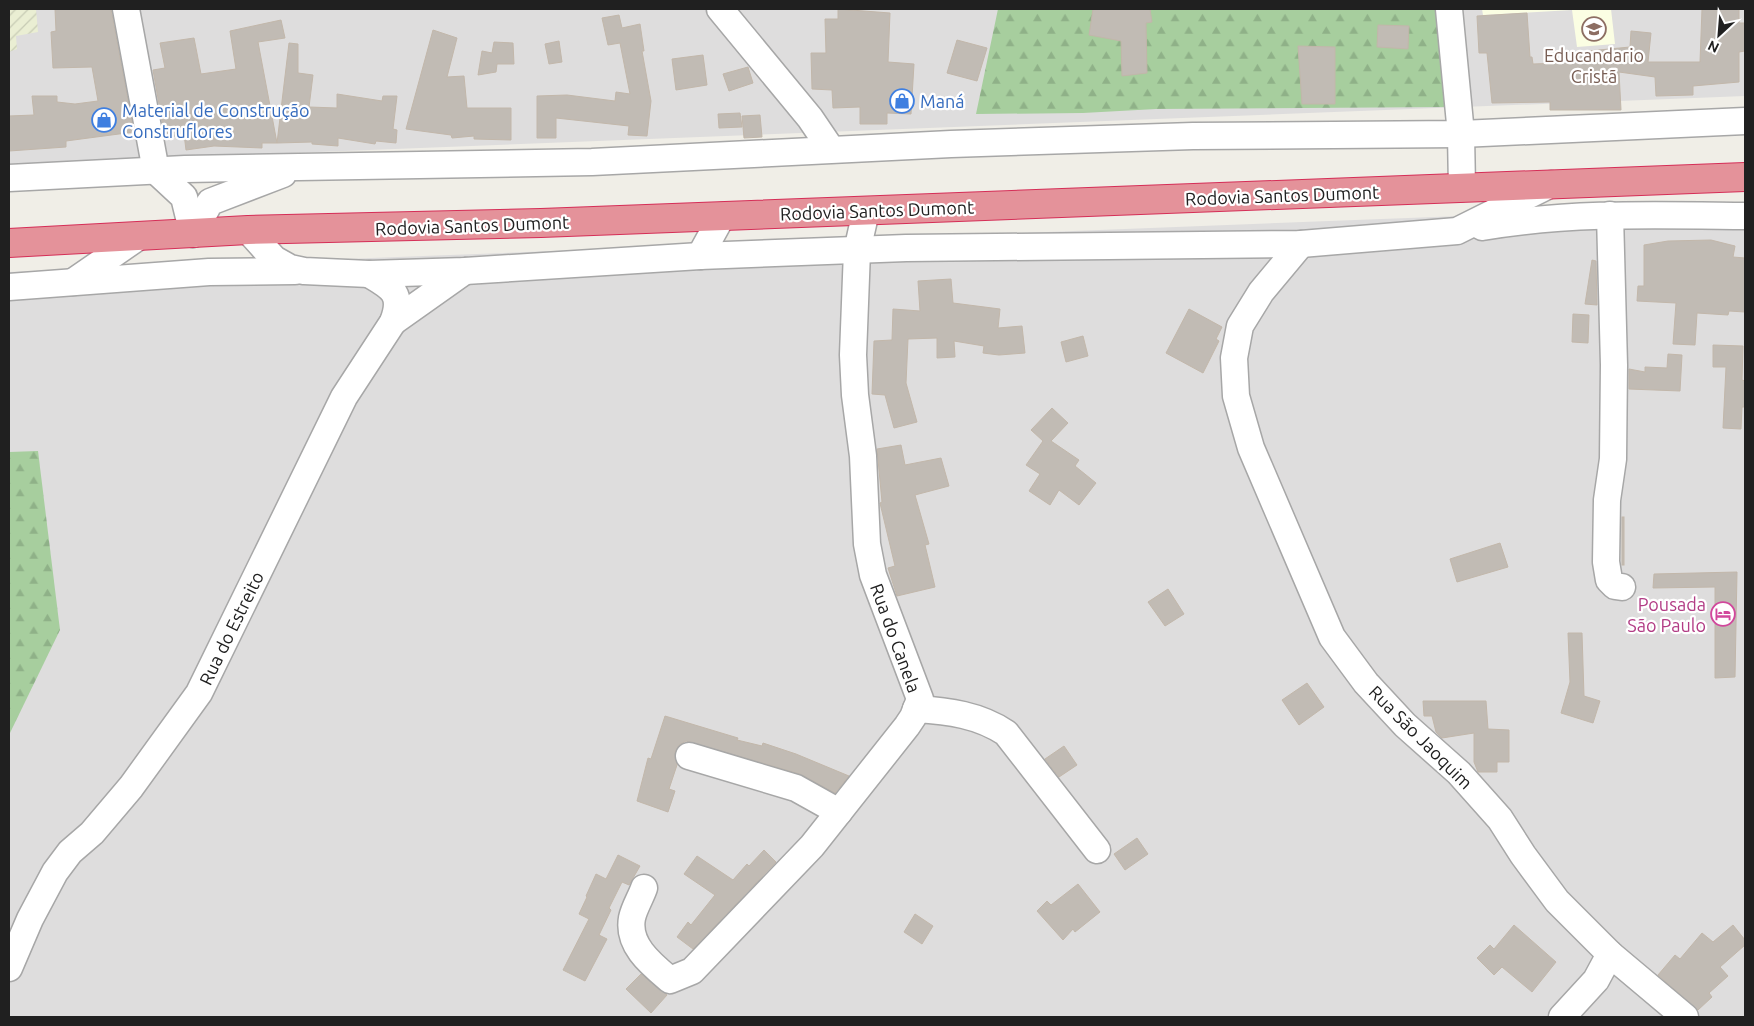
<svg xmlns="http://www.w3.org/2000/svg" width="1754" height="1026" font-family="Ubuntu,sans-serif">
<defs>
<pattern id="farmland-furrows" width="10" height="10" patternUnits="userSpaceOnUse" patternTransform="scale(1.25)"><rect width="10" height="10" fill="#eaeed3"/><path d="M-1 1l2-2M0 10L10 0M9 11l2-2" fill="none" stroke="#c8ccb5"/></pattern>
<pattern id="forest-firs" width="22" height="20" patternUnits="userSpaceOnUse" patternTransform="scale(1.25)"><rect width="22" height="20" fill="#a7ce9e"/><path d="M5 1l3.5 6h-7zM16 11l3.5 6h-7z" fill="#8fb188"/></pattern>
</defs>
<rect width="100%" height="100%" fill="#f0eee7"/>
<g fill="#dedddd">
<path d="M9 9H1745V96L9 164Z"/>
<path d="M1745 205V1017H9V272Z"/>
</g>
<path fill="#fbfee3" d="M1482 9H1611L1615 44 1577 47 1572 10 1483 15Z"/>
<path fill="url(#farmland-furrows)" d="M9 9H36L38 32 16 36 17 49 9 52Z"/>
<g fill="url(#forest-firs)">
<path d="M998 9H1438L1447 107 1156 109 1083 113 976 114Z"/>
<path d="M38 451 60 630 9 735V452Z"/>
</g>
<g fill="#c1bbb4" stroke="#c2b7aa">
<path d="M55 9H111L134 132 66 141V147L9 151V116L34 115 32 96H57V102L75 104 98 101 92 67 53 68 51 32 56 31Z"/>
<path d="M838 9 890 13 888 62 914 64 911 114 887 113V124H860V107L833 108 832 90 812 89 811 53H826L825 19H838Z"/>
<path d="M1093 9H1150L1152 22 1146 23 1147 73 1122 76 1121 41 1089 35Z"/>
<path d="M1702 9H1739V23H1745V51L1739 52V82L1693 86V95L1656 96 1655 77 1619 72 1621 110H1550V102L1492 103 1487 53H1479L1477 16 1527 13 1530 57H1532L1533 64 1559 63 1558 60 1578 59V52L1630 47 1631 31 1651 33 1648 62H1700Z"/>
<path d="M619 15 622 28 640 24 644 51H642L651 101 647 136 628 135 629 126 556 118V138H537V96L567 95 615 101 616 92 630 94 620 43 608 45 602 18Z"/>
<path d="M281 20 285 38 258 42 277 143H262V148L214 146 186 150 184 134 165 138 153 70 165 68 160 43 194 38 201 74 236 69 230 31Z"/>
<path d="M1378 25 1409 26 1408 49 1377 47Z"/>
<path d="M433 30 457 38 447 77 464 76 467 108H511V140L474 139V136L452 138 451 135 406 129Z"/>
<path d="M957 40 987 48 977 81 947 73Z"/>
<path d="M559 41 562 62 549 64 545 44Z"/>
<path d="M494 42 513 43 514 64H497L496 72 478 75 482 51 492 53Z"/>
<path d="M289 43 298 44V73L313 75 309 107 337 108V94L382 101 383 96H397L393 129 397 130 396 143 376 141 375 144 338 138V146L312 144V142L277 143Z"/>
<path d="M1298 46 1335 47V104H1302Z"/>
<path d="M703 55 707 85 676 90 672 59Z"/>
<path d="M748 67 753 83 729 91 723 74Z"/>
<path d="M740 113 742 127 719 128 718 114Z"/>
<path d="M760 115 762 137 744 138 742 116Z"/>
<path d="M1711 240 1735 246 1733 257 1745 258V312L1729 311 1728 315 1697 313 1695 345 1673 344 1676 303 1637 301 1638 286H1644V245L1668 241Z"/>
<path d="M1592 260 1596 261 1597 305 1585 304Z"/>
<path d="M951 279 953 303 1000 309 998 328 1022 326 1025 353 999 355 983 353 984 346 954 341 955 357 937 358V338L908 339 906 383 917 422 894 428 885 395 872 394 874 341 892 340 893 309 920 311 918 281Z"/>
<path d="M1189 309 1222 327 1216 339 1219 341 1203 373 1166 353Z"/>
<path d="M1573 314 1589 315 1588 343 1572 342Z"/>
<path d="M1083 336 1088 356 1066 362 1061 342Z"/>
<path d="M1713 345 1743 346 1742 380 1745 381V407H1742L1741 429 1723 428 1726 367H1713Z"/>
<path d="M1668 354 1682 355 1680 391 1629 389V369L1645 372V367L1667 368Z"/>
<path d="M1052 408 1068 423 1051 441 1079 460 1075 466 1096 483 1079 505 1059 490 1050 505 1029 491 1040 474 1026 465 1043 441 1031 430Z"/>
<path d="M901 445 905 465 941 458 949 486 915 495 929 544 925 545 935 587 897 596 888 568 895 566 880 503 882 502 877 449Z"/>
<rect x="1622" y="517" width="2" height="48"/>
<path d="M1500 543 1508 567 1457 582 1450 559Z"/>
<path d="M1737 572 1735 677 1715 678V587L1653 588 1654 574Z"/>
<path d="M1168 589 1184 614 1165 626 1148 602Z"/>
<path d="M1568 633H1582L1584 696 1600 701 1593 723 1561 713 1570 682Z"/>
<path d="M1307 683 1324 707 1299 725 1282 700Z"/>
<path d="M1423 701H1486L1488 729 1509 730V762H1497V772H1478L1474 762V733L1442 738 1436 732 1432 716H1424Z"/>
<path d="M665 716 738 738 737 740 762 746 763 743 796 754 849 776 835 793 800 774 686 741 679 745 675 752 677 765 669 789 675 791 668 812 637 801 648 758 651 759Z"/>
<path d="M1064 746 1077 765 1059 777 1045 759Z"/>
<path d="M1137 838 1148 854 1125 870 1114 854Z"/>
<path d="M764 850 776 862 693 949 677 937 688 922 691 925 715 895 684 874 697 856 733 880 747 864 749 866Z"/>
<path d="M618 855 640 866 629 885 622 882 609 908 611 910 599 935 607 939 585 981 563 970 589 919 579 914 587 897 586 896 596 874 606 879Z"/>
<path d="M1078 884 1100 912 1075 932 1073 929 1063 940 1037 911 1047 901 1051 905Z"/>
<path d="M915 914 933 926 922 944 904 932Z"/>
<path d="M1514 925 1556 962 1532 992 1502 967 1494 975 1477 958 1490 945 1494 949Z"/>
<path d="M1733 925 1745 940V945L1720 967 1728 976 1709 993 1712 997 1698 1010 1658 975 1675 955 1680 959 1702 933 1713 942Z"/>
<path d="M641 974 667 995 651 1013 626 989Z"/>
</g>
<g fill="none" stroke-linecap="round" stroke-linejoin="round">
<g stroke="#a7a7a7" stroke-width="29">
<g id="minor">
<path d="M126 9 156 171 184 197 193 234"/>
<path d="M720 9 810 118 831 149"/>
<path d="M1449 9 1461 134 1462 188"/>
<path d="M9 178 185 169 592 162 951 144 1193 136 1461 134 1745 121"/>
<path d="M1610 215 1614 365 1613 459 1607 500 1606 562 1609 580 1615 586 1622 587"/>
<path d="M1482 227C1569 212 1657 215 1745 216"/>
<path d="M248 230 274 259 290 268 304 271 369 274 465 271 700 256 906 248 1301 244 1457 231 1551 184"/>
<path d="M193 234 210 202 283 174"/>
<path d="M1301 244 1261 292 1240 326 1234 358 1236 396 1251 448 1332 637 1366 683 1405 725 1459 773 1500 819 1523 855 1557 901 1610 954 1685 1017"/>
<path d="M700 256 722 216"/>
<path d="M73 282 138 237"/>
<path d="M9 287 209 272 295 271"/>
<path d="M393 322 465 271"/>
<path d="M916 709C949 711 979 715 1006 733L1097 850"/>
<path d="M689 756 796 788 839 812"/>
<path d="M644 888C641 897 634 908 632 918 627 945 651 964 670 980L692 971 812 846 907 726 913 717 920 699 873 575 867 544 863 456 855 395 853 355 857 251 866 211"/>
<path d="M9 968 30 919 55 872 70 852 92 833 131 787 199 693 344 397 393 322C404 293 391 287 369 274"/>
<path d="M1562 1017 1596 980 1610 954"/>
</g>
</g>
<g stroke="#d52e57" stroke-width="30">
<path id="highway" d="M9 243 248 230 541 223 1745 177"/>
</g>
<use href="#minor" stroke="#fff" stroke-width="26"/>
<use href="#highway" stroke="#e4929a" stroke-width="28"/>
</g>
<defs>
<g id="school-ring" transform="scale(1.25)"><circle r="9.5" fill="#fff" stroke="#8d6e63" stroke-width="1.5"/><path d="M0-5L7-2L0 1L-7-2ZM-4 1L0 2.5L4 1V4Q0 6-4 4Z" fill="#8d6e63"/></g>
<g id="shop-ring" transform="scale(1.25)"><circle r="9.5" fill="#fff" stroke="#3f7fe0" stroke-width="1.5"/><path d="M-5-2.5h2.3a2.7 3.5 0 0 1 5.4 0H5L5.5 6h-11ZM-1.5-2.5h3a1.5 2.3 0 0 0-3 0Z" fill="#3f7fe0"/></g>
<g id="hotel-ring" transform="scale(1.25)"><circle r="9.5" fill="#fff" stroke="#d1479c" stroke-width="1.5"/><path d="M-6-4.5h1.5V1H6V5H4.5V3h-9V5H-6ZM-4 0a1.8 1.8 0 1 1 3.6 0ZM.5 0V-2.5h3Q6-2.5 6 0Z" fill="#d1479c"/></g>
</defs>
<g fill-rule="evenodd">
<use href="#school-ring" x="1594" y="29"/>
<use href="#shop-ring" x="902" y="101"/>
<use href="#shop-ring" x="104" y="120"/>
<use href="#hotel-ring" x="1723" y="614"/>
</g>
<g text-anchor="middle" dominant-baseline="central" stroke-width="4.5" stroke-linejoin="round" paint-order="stroke">
<g font-size="18" fill="#785e54" stroke="#fff">
<text x="1594" y="55">Educandario<tspan x="1594" dy="21">Cristã</tspan></text>
</g>
<g font-size="18" fill="#366cbe" stroke="#fff" text-anchor="start">
<text x="920" y="101">Maná</text>
<text x="122" y="110">Material de Construção<tspan x="122" dy="21">Construflores</tspan></text>
</g>
<g font-size="18" fill="#202020" stroke="#fff">
<text transform="translate(1282 195) rotate(-2)">Rodovia Santos Dumont</text>
<text transform="translate(877 210) rotate(-2)">Rodovia Santos Dumont</text>
<text transform="translate(472 225) rotate(-2)">Rodovia Santos Dumont</text>
<text transform="translate(231 628) rotate(-64)">Rua do Estreito</text>
<text transform="translate(896 638) rotate(70)">Rua do Canela</text>
<text transform="translate(1421 737) rotate(45)">Rua São Jaoquim</text>
</g>
<g font-size="18" fill="#b23c85" stroke="#fff" text-anchor="end">
<text x="1706" y="604">Pousada<tspan x="1706" dy="21">São Paulo</tspan></text>
</g>
</g>
<rect width="1754" height="1026" fill="none" stroke="#202020" stroke-width="20"/>
<g transform="translate(1719 35) rotate(206)" stroke="#ffffff" stroke-width="4" paint-order="stroke">
<path d="M0-4L9 19L0 12L-9 19Z" fill="#202020"/>
<text y="-8" font-size="14" font-weight="bold" text-anchor="middle" fill="#202020">N</text>
</g>
</svg>
